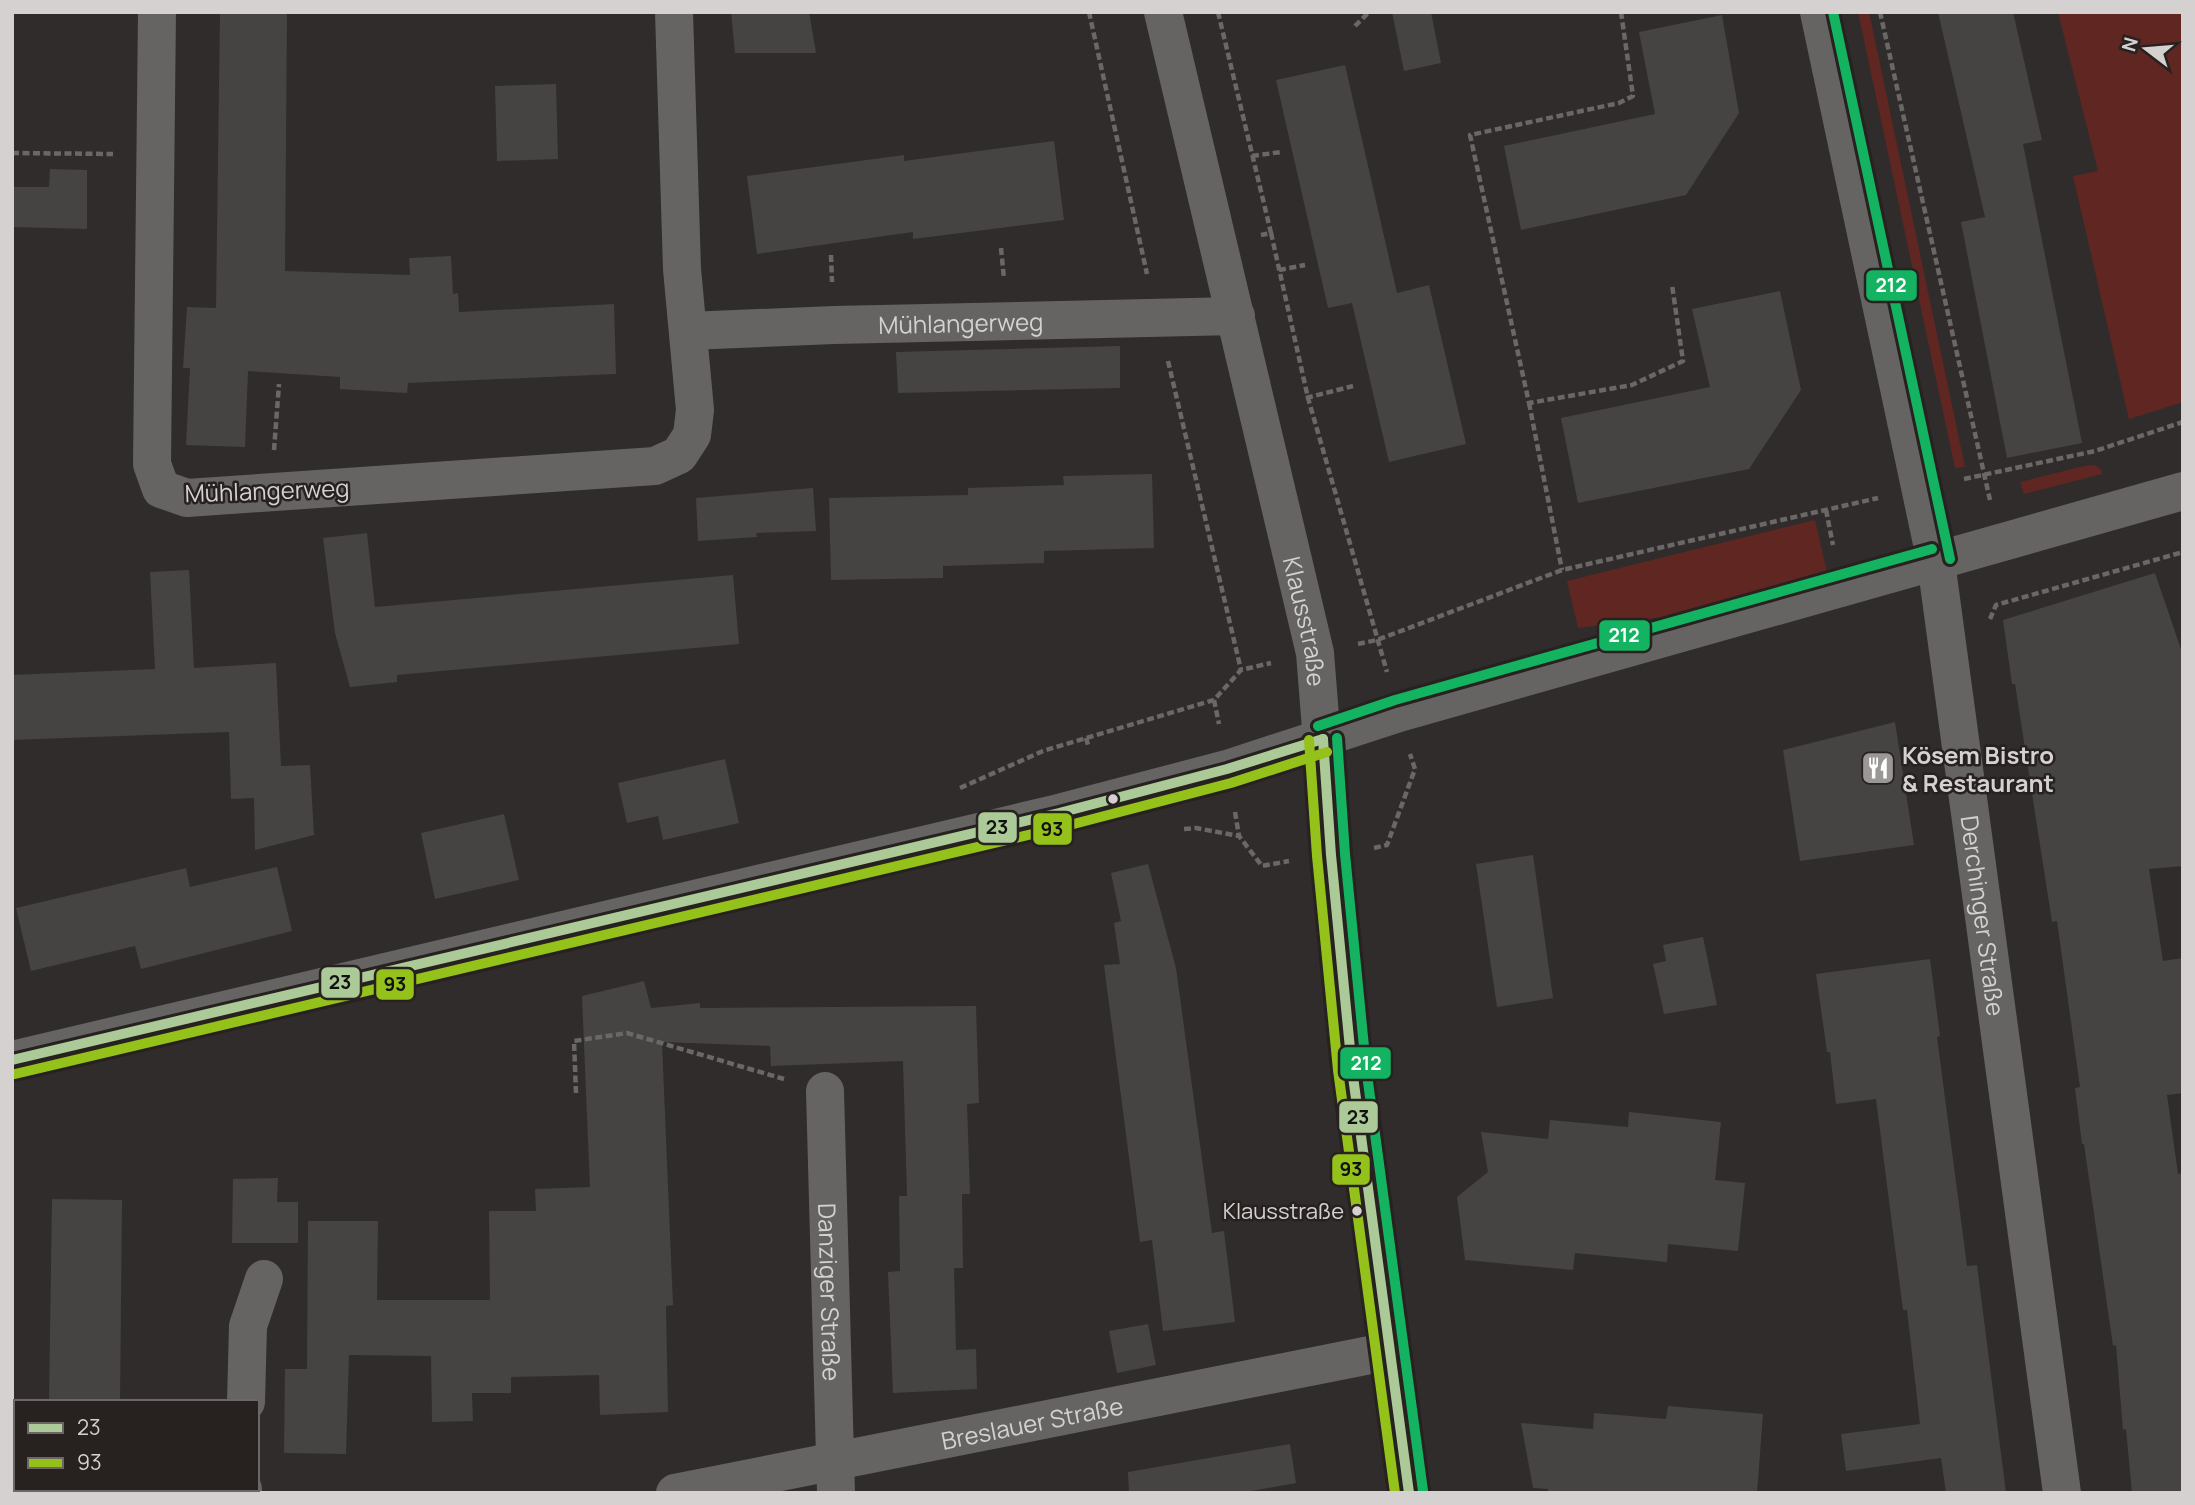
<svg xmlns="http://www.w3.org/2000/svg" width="2195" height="1505" font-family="Manrope,sans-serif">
<rect width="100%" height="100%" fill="#302c2b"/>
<g fill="#602622">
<path d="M1858 12H1869L1965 467 1955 468Z"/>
<path d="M2058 12H2183V402L2129 419 2073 176 2098 171Z"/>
<path d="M2095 465 2101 469 2102 474 2024 494 2020 482 2084 466Z"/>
<path d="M1815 520 1827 572 1685 614 1578 628 1567 581Z"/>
</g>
<g fill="#464343">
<path d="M220 12H287L285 271 410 275 409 258 451 256 453 294 458 293 459 312 614 304 616 374 408 383 407 393 340 389V377L248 371 245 447 186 445 190 368H183L187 307 216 308Z"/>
<path d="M731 12H809L816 53H735Z"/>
<path d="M1392 12H1431L1441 63 1404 71Z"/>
<path d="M1938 12H2013L2042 140 2023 144 2082 443 2007 458 1961 222 1985 217Z"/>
<path d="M1722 15 1739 113 1686 195 1521 230 1504 146 1655 114 1639 32Z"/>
<path d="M1345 65 1397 293 1429 285 1466 444 1389 462 1352 303 1328 308 1276 80Z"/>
<path d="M556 84 558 159 497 161 495 86Z"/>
<path d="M1054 141 1064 220 913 239V232L757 254 747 176 904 155V161Z"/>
<path d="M50 169 87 170V229L12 227V187H49Z"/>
<path d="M1780 291 1801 390 1749 469 1578 503 1561 418 1710 387 1692 309Z"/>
<path d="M1120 346V388L898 393 896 352Z"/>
<path d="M1152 474 1154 548 1044 551V563L943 566V578L831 580 829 498 968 495V488L1064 485 1063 476Z"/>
<path d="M813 488 816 531 756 533 757 537 698 541 696 498Z"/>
<path d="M367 533 375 607 733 575 739 644 397 675V682L350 687 335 633 323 538Z"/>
<path d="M189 570 194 668 276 663 281 766 310 765 314 835 255 850 254 798 231 799 229 732 12 740V675L155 669 150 572Z"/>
<path d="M2155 573 2183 655V866L2149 869 2163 961 2183 958V1093L2167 1095 2178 1174 2183 1173V1493H2132L2126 1429 2123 1430 2116 1345 2113 1346 2084 1144H2082L2075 1088 2080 1087 2057 921 2052 922 2015 684H2012L2003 620Z"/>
<path d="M1895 722 1914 845 1800 861 1783 750Z"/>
<path d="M725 759 739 823 663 840 658 816 627 823 618 783Z"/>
<path d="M504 814 519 880 435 899 421 833Z"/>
<path d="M1533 855 1553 998 1497 1007 1476 864Z"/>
<path d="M1148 864 1176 968 1212 1233 1224 1231 1235 1322 1163 1331 1152 1240 1140 1242 1104 965 1120 964 1114 923 1121 921 1111 873Z"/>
<path d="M277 867 292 931 141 969 135 946 31 971 16 908 186 868 190 887Z"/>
<path d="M1703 937 1717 1005 1664 1014 1653 964 1666 961 1663 945Z"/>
<path d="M1930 959 1940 1036 1937 1037 1967 1266 1977 1265 2006 1493H1946L1941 1458 1846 1471 1841 1434 1920 1424 1907 1310H1903L1876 1099 1836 1104 1830 1052H1827L1816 974Z"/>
<path d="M644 981 651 1008 700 1003V1008L976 1006 979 1103 967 1104 970 1194H962L963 1268H954L956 1350 976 1349 977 1389 893 1393 888 1272 900 1271 899 1196H907L903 1061 771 1066 770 1046 662 1042 673 1305 666 1306 668 1412 600 1415 599 1375 511 1377V1393H472L473 1421 432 1422 431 1356 349 1355 346 1454 284 1453 285 1369H307L308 1221H378L377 1300H490L489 1211H536L535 1189 590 1187 582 996Z"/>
<path d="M1629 1112 1721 1122 1715 1180 1745 1183 1738 1251 1668 1244 1667 1262 1575 1253 1573 1270 1465 1260 1457 1197 1488 1172 1481 1132 1548 1139 1550 1120 1628 1127Z"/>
<path d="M278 1178 277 1202H298V1243H232L233 1179Z"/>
<path d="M52 1199 122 1200 120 1402H49Z"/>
<path d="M1148 1324 1156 1365 1117 1373 1109 1331Z"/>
<path d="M1668 1406 1763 1414 1757 1493H1548V1489L1533 1488 1521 1423 1593 1429 1594 1413 1666 1419Z"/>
<path d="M1290 1444 1296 1483 1241 1493H1129L1128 1472Z"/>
</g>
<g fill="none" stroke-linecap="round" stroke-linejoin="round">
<g stroke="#6a6867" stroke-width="4.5" stroke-dasharray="7 3.5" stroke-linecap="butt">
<path d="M1089 12 1147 274"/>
<path d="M1218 12 1271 233 1261 235"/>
<path d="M1621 12 1633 96 1619 103 1470 135 1529 403 1632 385 1683 361 1672 285"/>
<path d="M1880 12 1990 500"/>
<path d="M1355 26 1369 12"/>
<path d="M12 153 113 154"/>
<path d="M1252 156 1281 152"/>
<path d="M1271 233 1308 398 1387 672"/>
<path d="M1001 248 1004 279"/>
<path d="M831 255 832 282"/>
<path d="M1279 270 1305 265"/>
<path d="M1168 361 1241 670"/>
<path d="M1306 398 1353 386"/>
<path d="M1529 403 1562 570"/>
<path d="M274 450 279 384"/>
<path d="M1964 479 2095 451 2183 422"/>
<path d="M1826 510 1833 545"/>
<path d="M1990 619 1996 605 2183 552"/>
<path d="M1358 644 1377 640 1562 570 1878 498"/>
<path d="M1214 700 1219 724"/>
<path d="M1086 738 1088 745"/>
<path d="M960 788 1043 751 1214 700 1241 670 1271 663"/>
<path d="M1235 812 1239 836"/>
<path d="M1184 829 1196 828 1239 836 1262 866 1289 861"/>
<path d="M1374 848 1387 845 1415 769 1410 754"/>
<path d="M576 1093 574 1041 627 1033 784 1079"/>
</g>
<g stroke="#666363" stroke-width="38">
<path d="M157 12 152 464 161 489 187 498 655 466 679 455 692 435 695 410 682 269 674 12"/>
<path id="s1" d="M1163 12 1315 653 1331 855 1352 1069 1409 1493"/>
<path id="s2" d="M1819 12 1936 562 2062 1493"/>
<path id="s3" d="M688 331 834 325 1236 316"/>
<path d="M12 1060 1059 813 1227 769 1399 713 2183 491"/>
<path id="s4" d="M825 1091 836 1493"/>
<path d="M246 1402 248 1326 264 1279"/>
<path d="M243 1493V1489"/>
<path id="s5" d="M675 1493 1390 1351"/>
</g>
<g stroke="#272120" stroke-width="16">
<g id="bus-1">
<path d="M1323 739 1331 855 1352 1069 1409 1493"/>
<path d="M12 1060 1059 813 1227 769 1323 739"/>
</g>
</g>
<g stroke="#272120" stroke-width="16">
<g id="bus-2">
<path d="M1309 740 1317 856 1338 1070 1395 1493"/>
<path d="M15 1074 1062 827 1231 783 1327 752"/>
</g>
</g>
<g stroke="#272120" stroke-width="16">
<g id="bus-3">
<path d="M1833 12 1950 559"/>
<path d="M1318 726 1395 700 1932 549"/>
<path d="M1337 738 1345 854 1366 1067 1423 1491"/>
</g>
</g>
<use href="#bus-1" stroke="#abca97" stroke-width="10"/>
<use href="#bus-2" stroke="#94c11a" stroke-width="10"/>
<use href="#bus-3" stroke="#13b361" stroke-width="10"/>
</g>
<defs>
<g id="restaurant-square" transform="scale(1.75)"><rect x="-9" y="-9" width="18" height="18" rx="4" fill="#9b9796" stroke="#272120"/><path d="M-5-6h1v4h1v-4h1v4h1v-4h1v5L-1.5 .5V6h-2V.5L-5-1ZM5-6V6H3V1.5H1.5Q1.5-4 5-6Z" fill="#fff"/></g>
</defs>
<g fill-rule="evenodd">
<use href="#restaurant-square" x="1878" y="768"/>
</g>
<g fill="#d4d1d0" stroke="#272120" stroke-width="2.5">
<circle cx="1113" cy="799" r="6"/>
<circle cx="1357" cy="1211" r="6"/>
</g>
<g text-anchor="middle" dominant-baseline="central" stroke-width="5" stroke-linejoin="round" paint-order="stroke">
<g font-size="22" fill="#d4d1d0" stroke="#272120" text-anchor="end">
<text x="1344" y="1211">Klausstraße</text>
</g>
<g font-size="24" fill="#d4d1d0" stroke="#272120">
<text stroke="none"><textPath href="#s3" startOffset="273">Mühlangerweg</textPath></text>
<text transform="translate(267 490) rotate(-2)">Mühlangerweg</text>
<text stroke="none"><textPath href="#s1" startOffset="626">Klausstraße</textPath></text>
<text stroke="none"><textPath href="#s2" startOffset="919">Derchinger Straße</textPath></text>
<text stroke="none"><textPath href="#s4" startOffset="201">Danziger Straße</textPath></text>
<text stroke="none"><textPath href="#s5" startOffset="364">Breslauer Straße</textPath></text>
</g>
<g font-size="24" font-weight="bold" fill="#d4d1d0" stroke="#272120" text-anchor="start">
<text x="1902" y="754">Kösem Bistro<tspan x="1902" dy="28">&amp; Restaurant</tspan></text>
</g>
</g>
<g stroke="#272120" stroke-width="2.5">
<rect x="1865" y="269" width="53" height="33" rx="7" fill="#13b361"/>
<rect x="1598" y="619" width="53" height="33" rx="7" fill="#13b361"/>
<rect x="977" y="811" width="41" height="33" rx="7" fill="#abca97"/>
<rect x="1032" y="812" width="41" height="34" rx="7" fill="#94c11a"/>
<rect x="320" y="966" width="41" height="33" rx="7" fill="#abca97"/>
<rect x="375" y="968" width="40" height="33" rx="7" fill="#94c11a"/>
<rect x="1339" y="1046" width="53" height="34" rx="7" fill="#13b361"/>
<rect x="1338" y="1100" width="41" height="34" rx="7" fill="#abca97"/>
<rect x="1331" y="1153" width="40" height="33" rx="7" fill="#94c11a"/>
</g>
<g font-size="19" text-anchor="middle" font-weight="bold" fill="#fff">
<text x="1891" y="292">212</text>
<text x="1624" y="642">212</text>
<text x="1366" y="1070">212</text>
</g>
<g font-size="19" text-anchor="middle" font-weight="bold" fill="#111">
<text x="997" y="834">23</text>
<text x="1052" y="836">93</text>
<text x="340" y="989">23</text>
<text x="395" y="991">93</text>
<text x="1358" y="1124">23</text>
<text x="1351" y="1176">93</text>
</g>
<rect width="2195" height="1505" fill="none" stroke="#d4d1d0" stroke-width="28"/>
<rect x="14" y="1400" width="245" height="91" fill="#272120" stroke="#6c6766" stroke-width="2"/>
<rect x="28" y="1423" width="35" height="10" fill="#abca97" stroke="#6c6766" stroke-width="2"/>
<text x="77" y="1435" font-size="21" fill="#d4d1d0">23</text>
<rect x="28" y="1458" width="35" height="10" fill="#94c11a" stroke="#6c6766" stroke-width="2"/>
<text x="77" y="1470" font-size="21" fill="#d4d1d0">93</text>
<g transform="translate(2146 49) rotate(286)" stroke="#272120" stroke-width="5" paint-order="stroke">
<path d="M0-5L12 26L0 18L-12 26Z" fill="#d4d1d0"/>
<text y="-10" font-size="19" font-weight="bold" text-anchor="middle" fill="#d4d1d0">N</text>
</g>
</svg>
